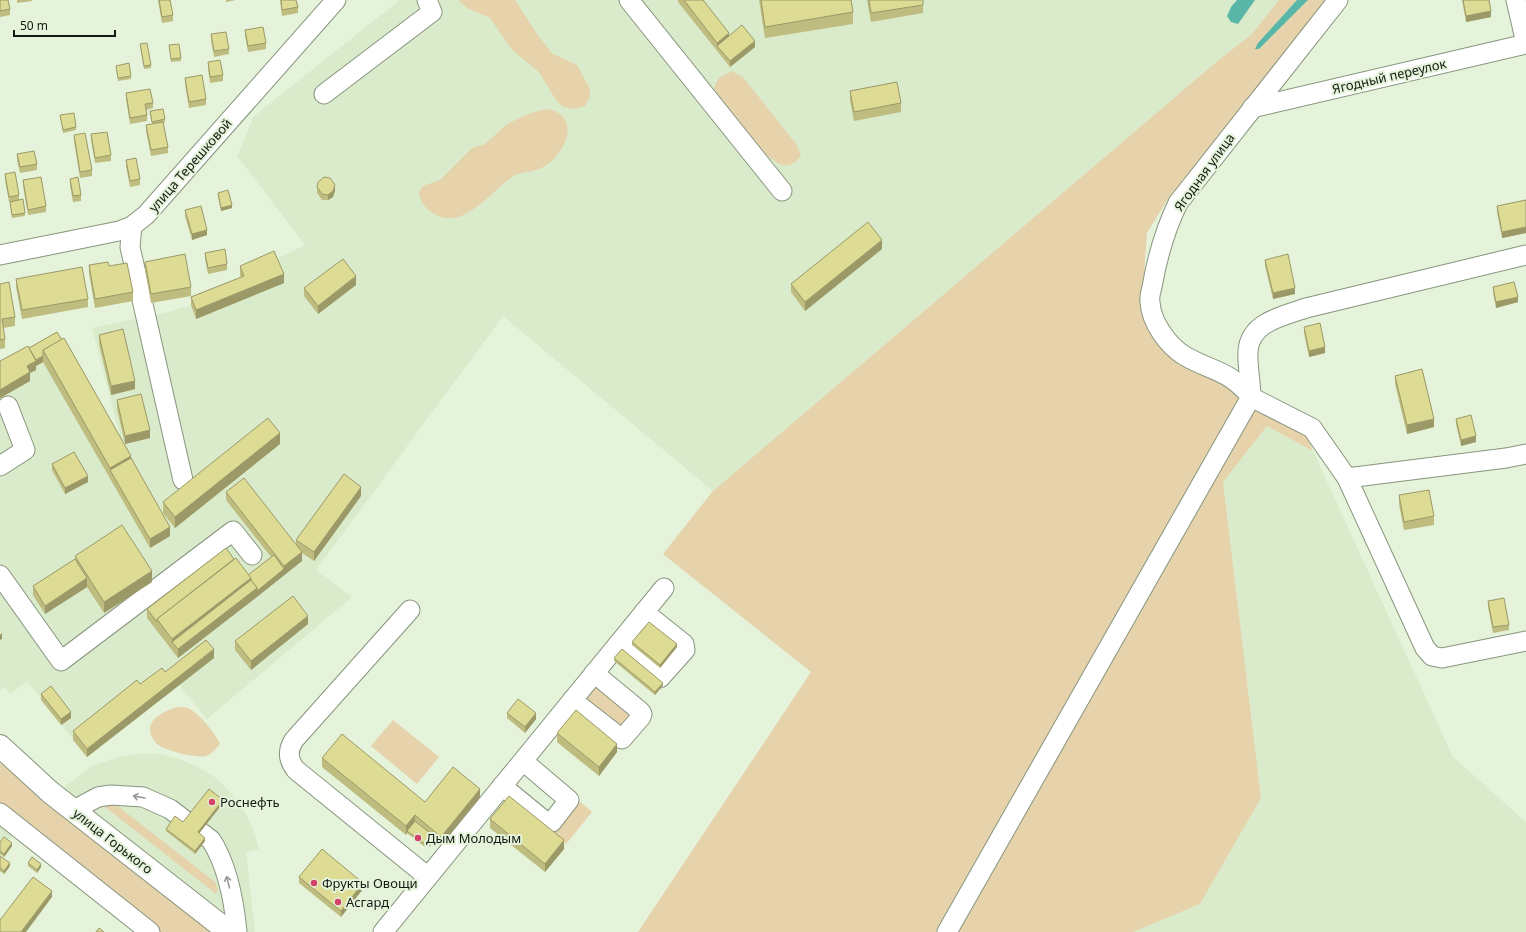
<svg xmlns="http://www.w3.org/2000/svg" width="1526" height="932" font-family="'Noto Sans',sans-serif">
<rect width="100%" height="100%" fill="#e4f3da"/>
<g fill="#d9ebcb">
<path d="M400 0H1279L1252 34 1215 63 713 491 503 316 316 570 352 597 207 719 179 685 87 757 27 681 10 694 5 687 0 691V370L57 338 125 455 92 328 168 312 191 305 274 260 305 245 237 156 254 116Z"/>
<path d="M1267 426 1313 451 1453 757 1526 822V932H1133L1200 904 1261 798 1223 482Z"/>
<path d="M141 754H159L176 758 196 766 216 778 229 791 242 807 252 826 259 849 246 852 255 932H245L59 791 92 766 121 756Z"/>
<path d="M0 821 15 832 7 842 0 845Z"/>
</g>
<g fill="#e6d2ab">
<path d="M458 0H515L539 37 553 54 577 65 590 89V97L585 106 574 109 563 107 556 100 539 72 512 50 490 18 467 8Z"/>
<path d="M1279 0H1297L1258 43 1259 49 1308 0H1326L1168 199 1147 233 1143 288 1144 310 1229 387 1306 433 1313 451 1267 426 1223 482 1261 798 1200 904 1133 932H638L811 672 663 554 713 491 1215 63 1252 34Z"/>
<path d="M732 71 743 77 797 145 801 156C796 162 790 167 782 165 765 160 718 104 714 87L719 78Z"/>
<path d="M546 109C583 114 566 155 543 167 533 173 521 171 512 177 490 192 461 234 431 212 423 206 420 201 419 192L423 186 440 180 472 148 485 144 507 124 531 113Z"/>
<path d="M595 682 635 715 622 731 582 699Z"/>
<path d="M178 707C181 707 185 707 188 708 198 712 216 734 220 744 216 749 213 753 206 756 198 759 162 750 156 743 139 723 162 711 178 707Z"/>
<path d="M393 720 439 757 417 784 371 746Z"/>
<path d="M0 763 214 932H159L0 807Z"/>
<path d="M579 801 592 812 566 844 553 833Z"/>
<path d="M99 802 115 804 215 882 218 889 216 894Z"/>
</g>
<g fill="#5ab7a7">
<path d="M1237 0H1255L1238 24 1231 22 1227 16 1231 7Z"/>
<path d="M1297 0H1308L1259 49H1255L1258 43Z"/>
</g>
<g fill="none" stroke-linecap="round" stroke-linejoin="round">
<g stroke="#87957e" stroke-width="21">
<g id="minor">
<path d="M629 0 782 191"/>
<path d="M1516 0 1526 43"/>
<path d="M324 94 432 12 427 0"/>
<path d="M1252 108 1526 44"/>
<path d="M132 226 130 247 183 480"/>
<path d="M0 255 119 231 132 226 146 215 336 0"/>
<path d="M1526 255 1306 308C1283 316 1250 322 1248 351 1247 366 1251 382 1251 397L1312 428 1347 478 1425 648 1432 656 1442 658 1526 641"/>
<path d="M0 466 25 450 8 406"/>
<path d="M1347 478 1506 458 1526 454"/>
<path d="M0 575 61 661 233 531 252 555"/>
<path d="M410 610 294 740C287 751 288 760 296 770L428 877"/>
<path d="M618 644 660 678 685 650 684 644 644 612"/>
<path d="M572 700 622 739 641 717 642 714 640 711 594 673"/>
<path d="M502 786 546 822H552L569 800 523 761"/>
<path d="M74 810 98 797 111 795 143 797 170 809 211 840C228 866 234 901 237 932"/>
<path d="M0 813 150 932"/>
<path d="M383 932 664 588"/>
<path d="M947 932 1251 397C1229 370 1213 372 1185 356 1168 346 1151 322 1150 302 1149 297 1151 291 1152 287 1157 258 1165 230 1178 203L1338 0"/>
</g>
</g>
<g stroke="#87957e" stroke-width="24">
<path id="major" d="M0 746 50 792 229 932"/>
</g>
<use href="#minor" stroke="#fff" stroke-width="19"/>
<use href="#major" stroke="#fff" stroke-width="22"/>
</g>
<g fill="#bebc7f">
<path d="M0 0 10 9V15L0 17Z"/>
<path d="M17 0H32V1L17 3Z"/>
<path d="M158 0H170L173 15V21L162 23Z"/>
<path d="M226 0H236L226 2Z"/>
<path d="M280 0H296L298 7V13L282 16Z"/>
<path d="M678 0H703L729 36 755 47 730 67 678 2Z"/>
<path d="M759 0H851L853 12V24L765 38Z"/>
<path d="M867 0H923V13L871 22Z"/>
<path d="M1462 0H1489L1491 17 1466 22Z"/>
<path d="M245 30 266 43V49L248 52 245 36Z"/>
<path d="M211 34 229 49V54L214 57 211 40Z"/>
<path d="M140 44 151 65V68L144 69Z"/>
<path d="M169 45 181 58V61L171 62Z"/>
<path d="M208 62 223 75V81L210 83 208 68Z"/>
<path d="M116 66 131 76V79L118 81Z"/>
<path d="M185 78 206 99V105L189 108 185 84Z"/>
<path d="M850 91 901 103V112L854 121 850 100Z"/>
<path d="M126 93 153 103V108L146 110 147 115V121L130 124 126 99Z"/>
<path d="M150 111 165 119V122L163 123 168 147V153L151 156 146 131V125L152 124Z"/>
<path d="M60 115 76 127V130L63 133Z"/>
<path d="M91 134 111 155V161L95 163 91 140Z"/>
<path d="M74 135 92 170V176L80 178 74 141Z"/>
<path d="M17 154 37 164V170L20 173 17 160Z"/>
<path d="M126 160 140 179V185L130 187 126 166Z"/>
<path d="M5 174 19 195V200L25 213V216L12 218 10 202H9L5 180Z"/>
<path d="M70 179 81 195V201L73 202 70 185Z"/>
<path d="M23 180 46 206V212L28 215 23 186Z"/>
<path d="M317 187 335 191 333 197 328 200H322L317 193Z"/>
<path d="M218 193 232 208 221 211 218 196Z"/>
<path d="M1526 200V233L1502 238 1497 212V206Z"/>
<path d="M185 210 207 235 192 240 185 216Z"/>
<path d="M882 249 805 311 791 292V284Z"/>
<path d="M205 253 227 264V270L208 274 205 259Z"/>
<path d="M1265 260 1295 294 1273 299 1265 266Z"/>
<path d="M145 262 191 287V296L151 303 145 270Z"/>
<path d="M89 265 109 266 133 292V301L95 308 89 274Z"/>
<path d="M240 266 284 283 196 319 191 305V297L241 277 240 275Z"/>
<path d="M16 279 88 299V307L22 319 16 287Z"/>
<path d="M0 284 15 317V326L3 328 5 339V348L0 349Z"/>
<path d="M356 285 318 314 304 296V288Z"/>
<path d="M1493 287 1518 302 1496 308 1493 293Z"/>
<path d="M1304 327 1325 353 1309 357 1304 333Z"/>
<path d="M57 332 131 458 170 536 150 548 43 362 36 366V370L30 373V381L0 398V361L29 348Z"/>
<path d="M99 335 135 389 111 395 99 344Z"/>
<path d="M1395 376 1434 427 1407 434 1395 384Z"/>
<path d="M117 400 150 438 125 444 117 409Z"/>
<path d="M1456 419 1476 442 1461 446 1456 424Z"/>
<path d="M280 444 175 528 163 513V502Z"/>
<path d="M52 464 88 482 65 494 52 470Z"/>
<path d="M226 492 296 545V540L361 496 314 561 302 553V561L178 658 147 618V609L234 559 248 575 271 557 226 500Z"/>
<path d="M1399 495 1434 516V525L1404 530 1399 504Z"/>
<path d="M75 556 152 582 104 613 87 587 45 614 33 595V586L75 559Z"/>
<path d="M1488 601 1509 625V630L1493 633 1488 607Z"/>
<path d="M308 624 251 670 235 650V641Z"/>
<path d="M632 642 677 647 660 668 632 645Z"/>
<path d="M214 658 87 757 73 740V731L140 684 165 672Z"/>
<path d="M614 658 663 685 655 695 614 661Z"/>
<path d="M41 694 71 718 61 725 41 700Z"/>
<path d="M507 713 536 719 525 733 507 718Z"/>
<path d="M557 733 617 752 599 776 557 742Z"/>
<path d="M322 758 425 802 480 797 441 845 436 841 430 846 425 847 407 833 406 835 322 767Z"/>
<path d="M223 803 199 833 205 841 195 854 166 831V829L183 822Z"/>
<path d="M490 819 564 849 545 872 490 828Z"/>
<path d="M0 842 12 846 4 857 0 854Z"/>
<path d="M0 856 10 866 4 874 0 871Z"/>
<path d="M28 863 41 867 37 873 28 866Z"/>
<path d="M299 877 363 889 341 917 299 883Z"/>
</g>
<g fill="#9b9968">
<path d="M1491 11V17L1466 22V16Z"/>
<path d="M729 33V42L717 46V43Z"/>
<path d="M755 41V47L730 67V61Z"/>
<path d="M335 185V191L333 197 328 200V195Z"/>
<path d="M232 205V208L221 211V208Z"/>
<path d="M1526 227V233L1502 238V232Z"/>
<path d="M207 230V235L192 240V234Z"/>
<path d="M882 240V249L805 311V302Z"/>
<path d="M284 274V283L196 319V310Z"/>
<path d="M356 276V285L318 314V306Z"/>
<path d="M1295 288V294L1273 299V293Z"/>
<path d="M1518 297V302L1496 308V302Z"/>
<path d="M1325 347V353L1309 357V351Z"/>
<path d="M43 356V362L36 366V370L30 373V381L0 398V390L27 366Z"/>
<path d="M135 381V389L111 395V386Z"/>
<path d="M1434 419V427L1407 434V425Z"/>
<path d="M150 430V438L125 444V436Z"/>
<path d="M280 433V444L175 528V517Z"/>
<path d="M1476 436V442L1461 446V440Z"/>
<path d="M131 456V467L110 470V468Z"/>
<path d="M88 476V482L65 494V488Z"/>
<path d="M361 487V496L314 561V552Z"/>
<path d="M170 527V536L150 548V539Z"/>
<path d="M302 552V561L257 597V591L284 569V566Z"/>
<path d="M152 571V582L104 613V602Z"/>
<path d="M87 578V587L45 614V606Z"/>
<path d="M251 578V589L172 642V639Z"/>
<path d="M257 588V597L178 658V649Z"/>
<path d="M308 616V624L251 670V661Z"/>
<path d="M2 633V639L0 640V635Z"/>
<path d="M677 644V647L660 668V665Z"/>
<path d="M214 649V658L87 757V749Z"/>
<path d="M663 683V685L655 695V692Z"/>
<path d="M71 712V718L61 725V719Z"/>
<path d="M536 713V719L525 733V727Z"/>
<path d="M617 744V752L599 776V767Z"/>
<path d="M480 789V797L441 845V837Z"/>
<path d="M223 800V803L198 835V832Z"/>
<path d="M415 815V824L407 831V833L406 835V826Z"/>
<path d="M205 838V841L195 854V851Z"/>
<path d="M436 838V841L430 846V844Z"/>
<path d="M564 840V849L545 872V864Z"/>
<path d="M12 843V846L4 857V854Z"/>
<path d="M10 863V866L4 874V871Z"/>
<path d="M41 864V867L37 873V870Z"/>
<path d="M363 883V889L341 917V911Z"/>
<path d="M52 891V897L26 932H21Z"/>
</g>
<g fill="#dddb94" stroke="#9b9968">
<path d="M0 0H8L10 9 0 11Z"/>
<path d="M159 0H170L173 15 162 17Z"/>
<path d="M281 0H296L298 7 282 10Z"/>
<path d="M684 0H703L729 33 717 43Z"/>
<path d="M761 0H851L853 12 765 27Z"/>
<path d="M869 0H923V5L871 13Z"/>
<path d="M1463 0H1489L1491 11 1466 16Z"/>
<path d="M742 25 755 41 730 61 717 46Z"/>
<path d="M263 27 266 43 248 46 245 30Z"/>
<path d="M226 32 229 49 214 51 211 34Z"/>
<path d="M147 43 151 65 144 66 140 44Z"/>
<path d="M179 44 181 58 171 59 169 45Z"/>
<path d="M220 60 223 75 210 77 208 62Z"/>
<path d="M129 63 131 76 118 78 116 66Z"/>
<path d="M202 75 206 99 189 102 185 78Z"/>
<path d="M897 82 901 103 854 112 850 91Z"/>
<path d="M150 89 153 103 145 104 147 115 130 118 126 93Z"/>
<path d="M163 109 165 119 152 122 150 111Z"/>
<path d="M74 113 76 127 63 130 60 115Z"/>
<path d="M163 122 168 147 151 150 146 125Z"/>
<path d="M107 132 111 155 95 158 91 134Z"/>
<path d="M85 133 92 170 80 172 74 135Z"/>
<path d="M34 151 37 164 20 167 17 154Z"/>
<path d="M136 158 140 179 130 181 126 160Z"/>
<path d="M15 172 19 195 9 197 5 174Z"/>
<path d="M41 177 46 206 28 210 23 180Z"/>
<path d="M78 177 81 195 73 196 70 179Z"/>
<path d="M324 177 330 178 335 185 333 191 328 195 322 194 317 187 318 182Z"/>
<path d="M228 190 232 205 221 208 218 193Z"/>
<path d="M23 199 25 213 12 215 10 202Z"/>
<path d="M1526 200V227L1502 232 1497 206Z"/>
<path d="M201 206 207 230 192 234 185 210Z"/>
<path d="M868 222 882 240 805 302 791 284Z"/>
<path d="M225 249 227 264 208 268 205 253Z"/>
<path d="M274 251 284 274 196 310 191 297 244 276 240 266Z"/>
<path d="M185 254 191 287 151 294 145 262Z"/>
<path d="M1288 254 1295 288 1273 293 1265 260Z"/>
<path d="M343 259 356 276 318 306 304 288Z"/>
<path d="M108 262 109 266 127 263 133 292 95 299 89 265Z"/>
<path d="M82 267 88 299 22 310 16 279Z"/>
<path d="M9 282 15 317 2 319 5 339 0 340V284Z"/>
<path d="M1514 282 1518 297 1496 302 1493 287Z"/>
<path d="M1320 323 1325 347 1309 351 1304 327Z"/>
<path d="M123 329 135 381 111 386 99 335Z"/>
<path d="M57 332 62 340 43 350V356L36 360 29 348Z"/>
<path d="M64 338 131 456 110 468 43 350Z"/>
<path d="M28 346 36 361 27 366 30 372 0 390V361Z"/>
<path d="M1422 369 1434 419 1407 425 1395 376Z"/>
<path d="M141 394 150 430 125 436 117 400Z"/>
<path d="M1471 415 1476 436 1461 440 1456 419Z"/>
<path d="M268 418 280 433 175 517 163 502Z"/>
<path d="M74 452 88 476 65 488 52 464Z"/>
<path d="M131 458 170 527 150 539 110 470Z"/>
<path d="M344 474 361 487 314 552 296 540Z"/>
<path d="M244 478 302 552 284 566 226 492Z"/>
<path d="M1429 490 1434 516 1404 522 1399 495Z"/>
<path d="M122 525 152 571 104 602 75 556Z"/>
<path d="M226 548 234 559 157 619V622L147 609Z"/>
<path d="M274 555 284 569 257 591V588L251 580V578L248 575Z"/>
<path d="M236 558 251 578 172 639 157 619Z"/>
<path d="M75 559 87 578 45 606 33 586Z"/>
<path d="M251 580 257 588 178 649 172 642Z"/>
<path d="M293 596 308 616 251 661 235 641Z"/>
<path d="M1504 598 1509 625 1493 627 1488 601Z"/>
<path d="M649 622 677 644 660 665 632 642Z"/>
<path d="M206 640 214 649 87 749 73 731 137 680 140 684 162 668 165 672Z"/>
<path d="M622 649 663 683 655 692 614 658Z"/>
<path d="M51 686 71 712 61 719 41 694Z"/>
<path d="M518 699 536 713 525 727 507 713Z"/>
<path d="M576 710 617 744 599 767 557 733Z"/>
<path d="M342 734 425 802 453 767 480 789 441 837 415 815 406 826 322 758Z"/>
<path d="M209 789 223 800 198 832 205 838 195 851 166 829 175 816 183 822Z"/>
<path d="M509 796 564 840 545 864 490 819Z"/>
<path d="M415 821 436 838 430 844H425L407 831Z"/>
<path d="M4 837 12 843 4 854 0 851V842Z"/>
<path d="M322 849 363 883 341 911 299 877Z"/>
<path d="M0 856 10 863 4 871 0 868Z"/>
<path d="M32 857 41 864 37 870 28 863Z"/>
<path d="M33 877 52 891 21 932H0V920Z"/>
<path d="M99 928 104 932H96Z"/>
</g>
<defs><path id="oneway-shaft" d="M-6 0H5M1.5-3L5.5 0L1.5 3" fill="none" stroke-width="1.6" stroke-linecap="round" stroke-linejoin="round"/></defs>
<g stroke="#969894">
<use href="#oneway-shaft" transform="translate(139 797) rotate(-170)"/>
<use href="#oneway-shaft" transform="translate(228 882) rotate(-104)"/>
</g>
<g fill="#d24367" stroke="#e4f3da" stroke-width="1.5">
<circle cx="212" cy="802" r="4"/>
<circle cx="418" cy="838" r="4"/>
<circle cx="314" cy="883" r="4"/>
<circle cx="338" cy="902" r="4"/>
</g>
<g text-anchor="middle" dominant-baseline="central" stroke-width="4" stroke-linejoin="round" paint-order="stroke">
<g font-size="13" fill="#151a12" stroke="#e4f3da">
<text transform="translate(1389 76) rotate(-13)">Ягодный переулок</text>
<text transform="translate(190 165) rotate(-49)">улица Терешковой</text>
<text transform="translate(1204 172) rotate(-54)">Ягодная улица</text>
<text transform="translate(113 841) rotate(38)">улица Горького</text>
</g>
<g font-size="13" fill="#151a12" stroke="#e4f3da" text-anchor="start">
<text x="220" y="802">Роснефть</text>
<text x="426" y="838">Дым Молодым</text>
<text x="322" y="883">Фрукты Овощи</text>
<text x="346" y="902">Асгард</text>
</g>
</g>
<path d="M14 30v6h101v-6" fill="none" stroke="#151a12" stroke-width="2"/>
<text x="20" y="30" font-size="12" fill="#151a12" stroke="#e4f3da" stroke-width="3" paint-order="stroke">50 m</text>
</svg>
